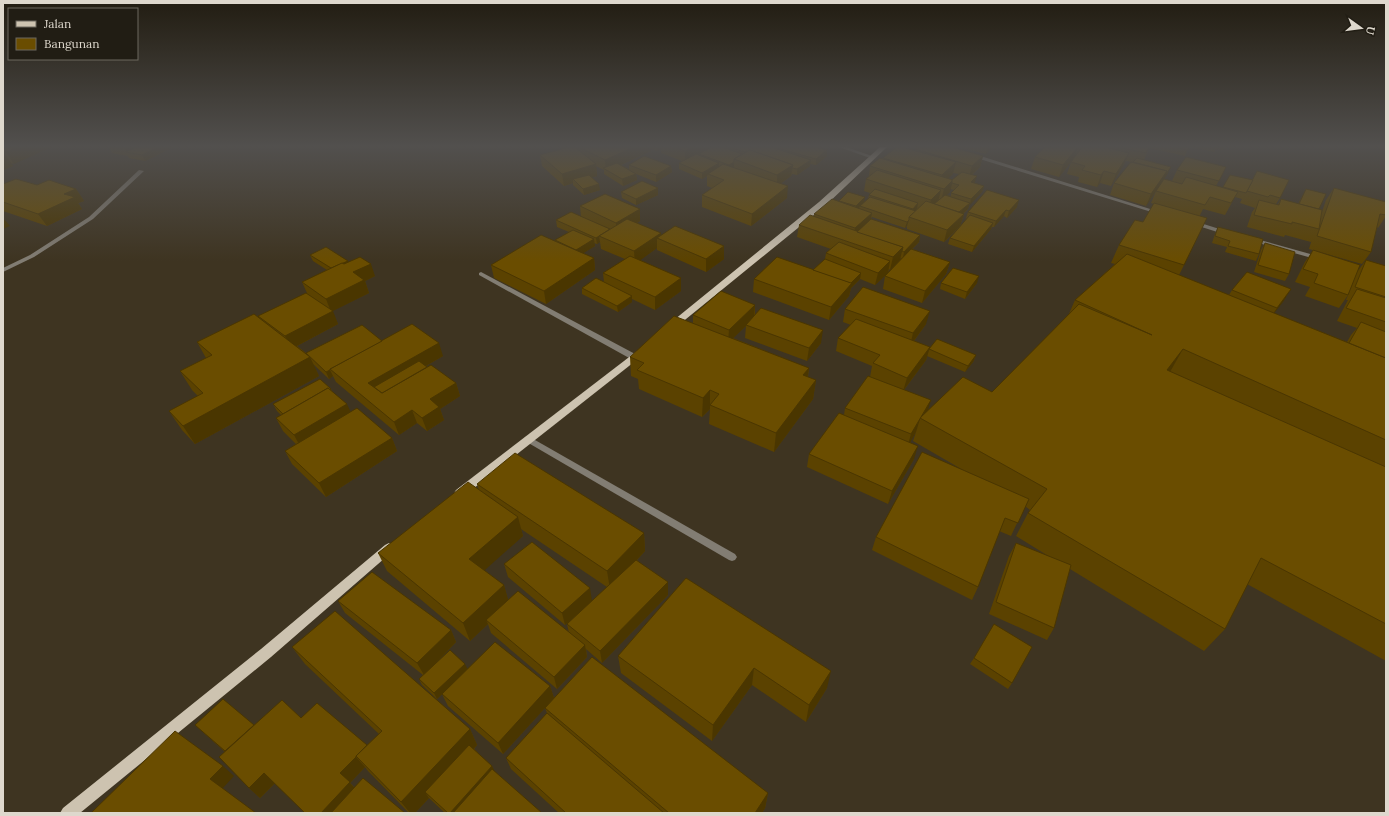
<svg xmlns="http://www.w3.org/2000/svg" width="1389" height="816" font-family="Lora,serif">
<rect width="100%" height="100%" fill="#3e3421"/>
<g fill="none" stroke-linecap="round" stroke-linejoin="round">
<path fill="#827d73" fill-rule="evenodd" d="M481 272 637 355 638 357 637 359H631L479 275V273Z"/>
<g fill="#827d73" fill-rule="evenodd">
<path d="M839 147H846L875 157 870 158Z"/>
<path d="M970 154H974L1163 213 1162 214H1158L970 156Z"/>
<path d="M139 170 144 171 93 219 34 257 3 272V268L30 255 89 217Z"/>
<path d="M1194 221 1229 232 1230 233 1227 235 1192 224V222Z"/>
<path d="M1253 238 1321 257 1322 258 1319 260 1251 241V239Z"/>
<path d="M528 436 735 554 737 557 735 560 732 561 729 560 525 441 524 439 525 437Z"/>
</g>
<g fill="#cdc3b0" fill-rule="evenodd">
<path d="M880 147H887L825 206 675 328H669L668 326 669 324 819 202Z"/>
<path d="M640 350 645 353 643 355 464 496 460 497 456 496 454 493 456 490 637 351Z"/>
<path d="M389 543 393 545 395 548 393 551 271 657 80 813H60L63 808 261 649 385 545Z"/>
</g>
</g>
<g fill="#5b4200" fill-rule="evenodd">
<path d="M3 147 14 164 11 163 13 166 3 170Z"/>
<path d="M109 147H173L145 161 129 158 128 156 112 153Z"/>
<path d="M562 147H771L773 148V147L827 156 816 165 810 164V166L797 175 792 174 791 176 780 184 787 198 751 226 702 207V195L712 188 707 186V176L702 179 679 169V163L682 161 661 153V149L657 151 650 148 651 151 621 165 629 169V165L671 166 672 172 656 182 636 174 637 180 623 186 604 174V170L596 166 597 176 592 177 600 190 584 195 573 185V183L564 186 542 166 540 155 562 149Z"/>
<path d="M958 147H992L986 154Z"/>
<path d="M1045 147H1189L1185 156 1149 148 1144 160 1168 173 1146 206 1110 195 1114 183 1131 162 1126 161 1124 164 1111 186 1100 183 1097 187 1078 182 1079 177 1067 174 1071 162 1059 177 1031 169 1035 157Z"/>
<path d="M1192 147H1224L1223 150 1216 149 1214 152Z"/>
<path d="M915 149 983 156 980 167 972 175 975 182 974 183 984 186 982 192 969 205 968 209 963 214H964L960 226 944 242 907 229V226L905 228 872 217 871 219 920 235 919 242 912 249 950 262 946 274 922 303 883 289 885 276 902 258H901L890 270 889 269 888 273 875 285 860 279 851 288 849 296 829 320 753 292 754 279 813 270 825 259 826 253 831 249 797 237 799 225 814 217V214L839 202H865L868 199 869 195 870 193 864 191 866 179 869 177 870 166 883 159V158L915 151ZM953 173 959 174 952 180 948 178 953 174ZM950 189 954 190 951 193V196L946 195 950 192Z"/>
<path d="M1226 167 1216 186 1223 188 1230 175 1280 198 1276 204H1278L1281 199 1298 204 1306 189 1319 209 1322 212 1326 200 1334 188 1386 202V216L1378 228 1377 227 1371 252 1362 264 1309 249 1312 239 1311 242 1285 235 1284 237 1247 227 1252 212 1255 208 1240 203 1244 195 1242 199 1235 197 1225 215 1203 209 1200 215 1184 265 1179 275 1229 295 1232 290 1291 289 1274 313 1347 342 1351 335 1357 328 1337 321 1348 300H1346L1357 272 1366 260 1386 266V661L1247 584 1225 629 1204 651 1070 569 1054 628 1047 640 989 614 1009 556 1016 543 1050 557 1016 536 1028 513 1030 510 1025 506 1011 536 999 531 978 587 972 600 872 550 876 537 963 470 913 441 916 432 910 442 914 459 888 504 807 467 809 454 844 415 845 408 870 377 872 366 836 351 838 338 851 325 843 322 845 309 926 324 914 341 930 347 926 360 904 390 928 410 992 392 1068 316 1075 300 1115 264 1111 263 1119 245 1143 222 1154 204 1151 203 1156 191 1172 181 1177 170Z"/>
<path d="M3 184 37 185 76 189 84 201 78 203 82 209 47 226 3 211Z"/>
<path d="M658 188V195L636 205 622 198 621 192Z"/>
<path d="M580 206 640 209V221L637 223 661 235 724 246V259L706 272 657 250V248L640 260 681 278V291L655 310 632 299V302L618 312 582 294V288L604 282 603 273 625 259 601 249 600 242 597 244 594 243 595 246 583 253 594 258 595 270 546 304 494 278 491 265 555 241V240L569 232 557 227 556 220 581 217Z"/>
<path d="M1017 207 1007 218 1004 216 994 227H992L991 229 972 252 948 244 950 238 967 219 966 218 968 212Z"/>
<path d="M1218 227 1259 254 1256 261 1225 252 1227 247 1212 243 1215 234Z"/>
<path d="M1265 243 1289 274 1285 281 1254 272 1261 250Z"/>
<path d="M1313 250 1348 295 1339 308 1305 296 1310 287 1295 282 1305 262Z"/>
<path d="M310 255 348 261V263L375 276 365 281 369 293 332 311 338 324 297 346 306 353 382 341 443 356 426 366 456 383 460 396 440 409 444 420 427 431 417 423 399 435 336 382 333 376 329 379 313 364 319 376 195 444 182 430 169 411 198 396 192 390 180 371 206 358 197 342 258 317 307 293 302 282 327 270 313 261Z"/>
<path d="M941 283H977L965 299 940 289Z"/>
<path d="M755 305V315L821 343 807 361 745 338 746 326 733 338 809 368 808 377 816 380 813 399 774 452 709 424 710 409 702 417 639 389 638 379 631 376 630 357 693 323V315Z"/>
<path d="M929 349 976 355 973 362 965 372 927 356Z"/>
<path d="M331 389 332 392 350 412 392 438 397 451 326 497 292 464 285 451 296 444 283 431 276 418 281 415 277 411 273 404Z"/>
<path d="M477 484 644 533 645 551 637 560 668 595 602 663 586 649 587 657 557 689 491 633 488 624 470 641 387 571 378 553 479 490ZM521 529 607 587 567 624 569 633 508 600 504 585 484 570 523 536Z"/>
<path d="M504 564 592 601 565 625 508 577Z"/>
<path d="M686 578 827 688 806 722 752 685 712 741 621 673 618 656Z"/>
<path d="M338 601 451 630 456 642 428 671 468 669 550 686 554 698 503 754 448 706 442 694 437 699 422 685 419 679 423 675 345 613Z"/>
<path d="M292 647 470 729 477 745 474 749 492 766 494 771 542 813H445L429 798 415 813H409L368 771 365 767 350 783 354 787 275 783 260 798 249 788 225 752 195 725H254L301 718 367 745 379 734 305 664Z"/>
<path d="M974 658 1012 683 1008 689 970 664Z"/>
<path d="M545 708 768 793 765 808 762 813H559L511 769 506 758 547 713Z"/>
</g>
<g fill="#4a3600">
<path d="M19 147H52L14 164 6 152Z"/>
<path d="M124 147H147L127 152Z"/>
<path d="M158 147H173L145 161 142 155Z"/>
<path d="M634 147H650L651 151 607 171 606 170 605 160Z"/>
<path d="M657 147H661V149L657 151Z"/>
<path d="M693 147H714L699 154V155L685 163V151Z"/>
<path d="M988 147H992L986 154Z"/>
<path d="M1078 147 1075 157 1059 177 1063 165Z"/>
<path d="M827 150V156L816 165V159Z"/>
<path d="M3 151 13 166 3 170Z"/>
<path d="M1129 153 1124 164 1111 186 1116 174Z"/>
<path d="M983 156 980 167 969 177 972 166Z"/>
<path d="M811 160 810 166 797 175V169Z"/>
<path d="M734 162V168L729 171V165Z"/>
<path d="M956 162 953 174 939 187 942 175Z"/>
<path d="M719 163V169L708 174 707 176 702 179V173Z"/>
<path d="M596 164 597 176 576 182 573 179V183L564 186 562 174Z"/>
<path d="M793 165 791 176 777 186V175Z"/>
<path d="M671 166 672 172 656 182V175Z"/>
<path d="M1171 167 1168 173 1146 206 1151 194 1167 171Z"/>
<path d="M1104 171 1100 183 1097 187 1101 175Z"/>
<path d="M636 174 637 180 623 186 622 179Z"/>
<path d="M977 176 975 182 969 188 971 182Z"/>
<path d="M953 180 950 192 941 201 944 189Z"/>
<path d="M599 184 600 190 584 195 583 189Z"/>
<path d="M788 186 787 198 751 226 752 214Z"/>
<path d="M984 186 982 192 970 205 971 199Z"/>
<path d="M658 188V195L636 205V199Z"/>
<path d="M76 189 84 201 78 203 82 209 47 226 38 214 64 194Z"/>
<path d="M941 190 938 202 928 212 931 200Z"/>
<path d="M865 197 864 203 860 206 859 208 855 213 856 206Z"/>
<path d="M1019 200 1017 207 1007 218 1009 211Z"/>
<path d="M918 203 917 209 911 215 913 209Z"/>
<path d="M970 203 968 209 953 222 955 216Z"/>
<path d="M640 209V221L617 235 616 223Z"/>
<path d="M1006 210 1004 216 994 227 996 221Z"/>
<path d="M872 213 870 225 854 234 855 228Z"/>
<path d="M964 214 960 226 944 242 947 230Z"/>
<path d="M5 220 10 226 3 229V221Z"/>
<path d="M909 220 907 226 905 228 907 222Z"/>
<path d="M993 223 991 229 972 252 974 246Z"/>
<path d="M610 229 599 236 600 242 597 244 596 238Z"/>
<path d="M661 233 662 240 657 238V248L635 264 634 251Z"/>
<path d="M920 235 919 242 903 258 904 252Z"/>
<path d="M594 239 595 246 577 257 576 250Z"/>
<path d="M724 246V259L706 272V259Z"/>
<path d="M903 247 900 260 890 270 893 257Z"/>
<path d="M594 258 595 270 546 304 544 291Z"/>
<path d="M348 261 350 267 332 268Z"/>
<path d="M890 261 888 273 875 285 878 273Z"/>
<path d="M950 262 946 274 922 303 925 291Z"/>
<path d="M371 264 375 276 365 281 369 293 331 312 326 299 353 272Z"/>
<path d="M861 273 860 279 851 288 849 296 829 320 831 307 847 286Z"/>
<path d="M979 276 977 283 965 299 967 292Z"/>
<path d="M681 278V291L655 310V297Z"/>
<path d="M1291 289 1283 302 1268 321 1277 308Z"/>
<path d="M632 296V302L618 312 617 306Z"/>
<path d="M755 305 754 318 746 325V326L728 343 729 330Z"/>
<path d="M333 311 338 324 291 349 285 336Z"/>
<path d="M930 311 926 324 910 346 913 333Z"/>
<path d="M823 330 821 343 807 361 809 348Z"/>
<path d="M439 343 443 356 377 394 368 383Z"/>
<path d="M930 347 926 360 903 391 907 378Z"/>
<path d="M1183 349 1170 372 1167 370Z"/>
<path d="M976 355 973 362 965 372 968 366Z"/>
<path d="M310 357 319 376 195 444 183 426Z"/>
<path d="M809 368 806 387 803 375Z"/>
<path d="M330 370 333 376 329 379 326 372Z"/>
<path d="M816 380 813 399 774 452 776 433Z"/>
<path d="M456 383 460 396 440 409 444 420 427 431 422 418 430 399Z"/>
<path d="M710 390V409L702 417 703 398Z"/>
<path d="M931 400 927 413 921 418Z"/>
<path d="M347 404 353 417 301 448 294 435Z"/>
<path d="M412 410 417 423 399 435 394 422Z"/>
<path d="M920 419 916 432 907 448 911 434Z"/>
<path d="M392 438 397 451 326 497 319 483Z"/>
<path d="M918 446 914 459 888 504 892 491Z"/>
<path d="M518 517 523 536 476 578 469 559Z"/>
<path d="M644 533 645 551 610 589 607 571Z"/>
<path d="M668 582V595L602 663 600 651Z"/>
<path d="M504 585 509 603 486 620 488 624 470 641 463 623Z"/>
<path d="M590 588 592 601 565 625 562 613Z"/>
<path d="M451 630 456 642 424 675 417 663Z"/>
<path d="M585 645 587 657 557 689 554 677Z"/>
<path d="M465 664 468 670 437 699 434 693Z"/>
<path d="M754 668 752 685 712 741 713 725Z"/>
<path d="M831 671 827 688 806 722 809 705Z"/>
<path d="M550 686 554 698 503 754 498 743Z"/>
<path d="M470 729 477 745 430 797 425 792 429 798 415 813H410L401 802Z"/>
<path d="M356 757 365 767 350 783 358 792 339 813H321L340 773Z"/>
<path d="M223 766 234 776 222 789 210 779Z"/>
<path d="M492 766 495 772 458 813H450Z"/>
<path d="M264 773 275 783 260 798 249 788Z"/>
<path d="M768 793 765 808 762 813H755Z"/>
</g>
<g fill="#6a4d00" stroke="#4a3600">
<path d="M3 147H19L6 152 3 151Z"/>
<path d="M136 147H158L142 155 126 152Z"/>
<path d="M569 147H575L596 164 562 174 540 155Z"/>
<path d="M579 147H634L605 160Z"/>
<path d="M675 147H693L685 151Z"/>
<path d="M711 147H723L742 154 734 159V162L729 165 699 154Z"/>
<path d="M729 147H771L811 160 797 169 792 168 793 165 750 150 745 152Z"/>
<path d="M774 147H815L827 150 816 159Z"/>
<path d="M897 147H902L956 162 942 175 883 158Z"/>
<path d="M918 147H952L983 156 972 166 915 149Z"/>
<path d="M1045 147H1078L1063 165 1035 157Z"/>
<path d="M1082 147H1105L1129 153 1116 174 1104 171 1101 175 1082 170 1085 166 1071 162Z"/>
<path d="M1118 147H1149L1146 153Z"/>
<path d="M1173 147H1189L1188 150Z"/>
<path d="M750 150 793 165 777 175 734 159Z"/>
<path d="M696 154 719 163 702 173 679 163Z"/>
<path d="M644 156 671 166 656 175 629 165Z"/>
<path d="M1186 157 1226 167 1219 181 1177 170Z"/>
<path d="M880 158 953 180 944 189 870 166Z"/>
<path d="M1137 158 1171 167 1164 177 1167 171 1133 162Z"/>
<path d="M1131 162 1167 171 1151 194 1114 183Z"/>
<path d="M617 163 636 174 622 179 603 168Z"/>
<path d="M723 164 788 186 752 214 702 195 724 180 708 174Z"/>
<path d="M877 170 941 190 931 200 866 179Z"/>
<path d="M1257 171 1289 180 1280 198 1270 195 1268 197 1247 191Z"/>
<path d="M962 172 977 176 971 182 984 186 971 199 951 193 959 185 952 183V180Z"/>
<path d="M589 175 599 184 583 189 573 179Z"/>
<path d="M1230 175 1253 180 1246 193 1223 187Z"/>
<path d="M1186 177 1238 192 1231 203 1210 197 1205 205 1156 191 1164 179 1182 184Z"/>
<path d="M16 179 37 185 49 180 76 189 64 194 75 197 38 214 3 202V184Z"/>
<path d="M642 181 658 188 636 199 621 192Z"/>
<path d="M1334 188 1386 202V215L1380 214 1371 252 1317 236Z"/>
<path d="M875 189 918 203 913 209 869 195Z"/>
<path d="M1306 189 1326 194 1319 209 1299 204Z"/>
<path d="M987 190 1019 200 1009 211 1006 210 996 221 968 212Z"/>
<path d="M848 192 865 197 856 206 839 201Z"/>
<path d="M605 194 640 209 616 223 580 206Z"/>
<path d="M945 195 970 203 959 212 934 204Z"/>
<path d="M870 197 916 211 909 217V220L907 222 860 206Z"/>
<path d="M832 199 872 213 855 228 814 214Z"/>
<path d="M1281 199 1322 210 1319 229 1292 222V224L1254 215 1259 200 1279 205Z"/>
<path d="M926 201 964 214 947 230 909 217Z"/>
<path d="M1154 203 1207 218 1184 265 1119 245 1135 220 1143 222Z"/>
<path d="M571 212 610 229 596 238 556 220Z"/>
<path d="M810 215 903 247 893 257 799 225Z"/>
<path d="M970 215 993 223 974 246 950 238Z"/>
<path d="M627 219 661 233 634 251 599 236Z"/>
<path d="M871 219 920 235 904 252 902 251 903 247 857 232Z"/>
<path d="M675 226 724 246 706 259 657 238Z"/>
<path d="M1218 227 1263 239 1259 254 1228 246 1230 241 1215 236Z"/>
<path d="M573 230 594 239 576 250 555 240Z"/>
<path d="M541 235 594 258 544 291 491 265Z"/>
<path d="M839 242 890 261 878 273 826 253Z"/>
<path d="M1265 243 1295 252 1289 274 1258 265Z"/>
<path d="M326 247 348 261 331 268 310 255Z"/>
<path d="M911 249 950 262 925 291 885 276Z"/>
<path d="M1313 250 1360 265 1348 295 1314 283 1318 274 1303 269Z"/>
<path d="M1127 254 1386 358V440L1183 349 1167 370 1386 467V624L1261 558 1225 629 1028 513 1047 489 920 418 963 377 992 392 1079 304 1152 335 1075 300Z"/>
<path d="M630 256 681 278 655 297 603 273Z"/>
<path d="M360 257 371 264 353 272 364 280 326 299 302 282 342 263 344 264Z"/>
<path d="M777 257 852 283 831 307 754 279Z"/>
<path d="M825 259 861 273 851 283 813 270Z"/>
<path d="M1366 260 1386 266V297L1355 287Z"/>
<path d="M953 268 979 276 967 292 941 283Z"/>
<path d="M1247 272 1291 289 1277 308 1232 290Z"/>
<path d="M596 278 632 296 617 306 582 288Z"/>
<path d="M863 287 930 311 913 333 845 309Z"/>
<path d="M1357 289 1386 298V322L1346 308Z"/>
<path d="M721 291 755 305 729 330 693 315Z"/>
<path d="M306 293 333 311 285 336 258 316Z"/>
<path d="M761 308 823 330 809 348 746 325Z"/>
<path d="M254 314 310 357 183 426 169 411 203 393 180 371 212 355 197 342Z"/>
<path d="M674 316 809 368 803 375 816 380 776 433 710 405 719 394 710 390 703 398 637 370 644 363 630 357Z"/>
<path d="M856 319 930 347 907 378 873 363 880 355 838 338Z"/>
<path d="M1361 322 1386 332V358L1349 343Z"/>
<path d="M412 324 439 343 368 383 382 393 431 365 456 383 430 399 439 407 422 418 412 410 394 422 330 369Z"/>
<path d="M362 325 382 341 330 369V370L326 372 306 353Z"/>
<path d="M937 339 976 355 968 366 929 349Z"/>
<path d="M419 361 427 367 382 393 374 387Z"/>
<path d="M868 376 931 400 911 434 845 408Z"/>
<path d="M320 379 331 389 329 390 328 388 283 414 273 404Z"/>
<path d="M328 388 347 404 294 435 276 418Z"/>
<path d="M357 408 392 438 319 483 285 451Z"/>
<path d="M839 413 918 446 892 491 809 454Z"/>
<path d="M922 452 1029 499 1018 523 1005 518 978 587 876 537Z"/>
<path d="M515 453 644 533 607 571 477 484Z"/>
<path d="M468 482 518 517 469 559 504 585 463 623 378 553Z"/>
<path d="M532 542 590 588 562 613 504 564Z"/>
<path d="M1016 543 1071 565 1054 628 996 602Z"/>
<path d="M636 560 668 582 600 651 567 624Z"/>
<path d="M372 572 451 630 417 663 338 601Z"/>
<path d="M686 578 831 671 809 705 754 668 713 725 618 656Z"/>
<path d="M518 591 585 645 554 677 486 620Z"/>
<path d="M335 611 470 729 401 802 356 756 382 731 292 647Z"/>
<path d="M994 624 1032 647 1012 683 974 658Z"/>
<path d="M495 642 550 686 498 743 442 694Z"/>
<path d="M450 650 465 664 434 693 419 679Z"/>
<path d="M592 657 768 793 755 813H669L545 708Z"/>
<path d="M223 699 254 725 225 751 195 725Z"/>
<path d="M282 700 301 718 317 703 367 745 356 756V757L340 773 350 782 321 813H305L264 773 249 788 219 757Z"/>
<path d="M547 713 664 813H566L506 758Z"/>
<path d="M175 731 223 766 210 779 256 813H91Z"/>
<path d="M469 745 492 766 450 813H448L425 792Z"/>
<path d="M492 769 542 813H453Z"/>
<path d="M363 778 405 813H331Z"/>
</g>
<linearGradient id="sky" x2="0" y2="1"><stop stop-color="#221d12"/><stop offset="0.56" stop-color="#52504e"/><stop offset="1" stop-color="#52504e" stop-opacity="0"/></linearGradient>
<rect width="1389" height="261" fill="url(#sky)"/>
<rect width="1389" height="816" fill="none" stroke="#ded8cd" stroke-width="8"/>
<rect x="8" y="8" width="130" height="52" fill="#211d14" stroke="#6d685e"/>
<rect x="16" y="21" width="20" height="6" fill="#cdc3b0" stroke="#6d685e"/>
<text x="44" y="28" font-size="12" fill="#ded8cd">Jalan</text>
<rect x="16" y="38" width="20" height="12" fill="#6a4d00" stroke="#6d685e"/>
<text x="44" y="48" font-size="12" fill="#ded8cd">Bangunan</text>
<g transform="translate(1361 28) rotate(104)" stroke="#211d14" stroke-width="3" paint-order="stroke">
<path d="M0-3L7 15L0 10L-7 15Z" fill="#ded8cd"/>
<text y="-6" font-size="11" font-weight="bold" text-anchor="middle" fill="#ded8cd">U</text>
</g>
</svg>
